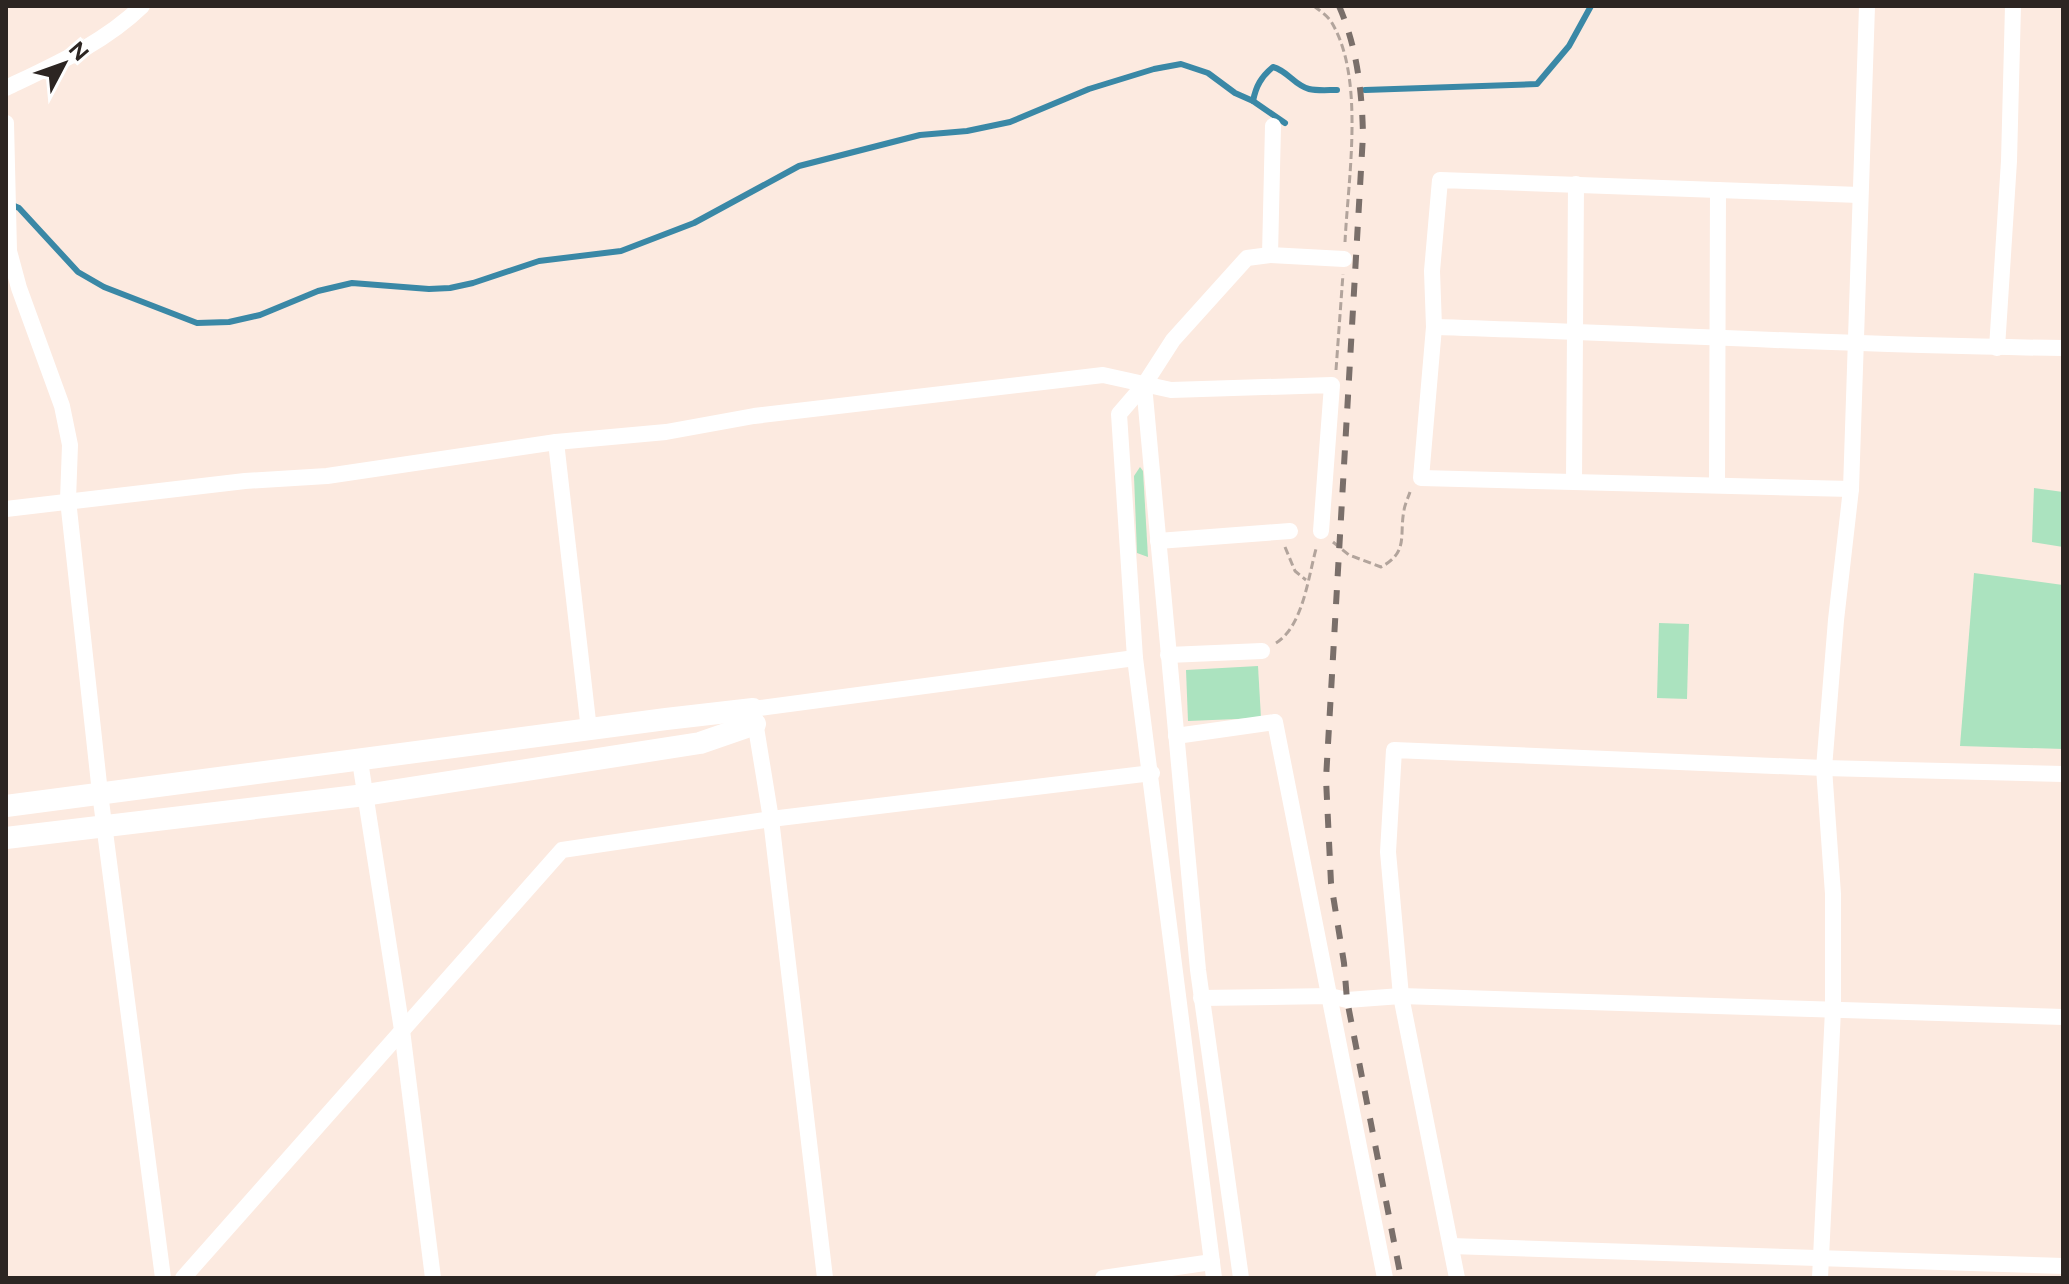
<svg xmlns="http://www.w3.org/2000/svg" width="2069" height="1284" font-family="Figtree,sans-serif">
<rect width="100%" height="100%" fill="#fceae0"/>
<g fill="#abe3bf">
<path d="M1140 467 1143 471 1148 557 1137 553 1134 476Z"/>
<path d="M2034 488 2063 492V547L2032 542Z"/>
<path d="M1974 573 2063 585V749L1960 746Z"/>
<path d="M1659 623 1689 624 1687 699 1657 698Z"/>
<path d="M1258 666 1261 718 1188 721 1186 670Z"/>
</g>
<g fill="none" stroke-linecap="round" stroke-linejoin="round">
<g stroke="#3a88a6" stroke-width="6">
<path d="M1365 90 1537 84 1569 46 1591 6"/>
<path d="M1253 101 1285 123"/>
<path d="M10 204 19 208 78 272 104 287 197 323 229 322 260 315 318 291 352 283 429 289 450 288 473 283 539 261 621 251 694 223 799 166 920 135 967 131 1010 122 1089 89 1154 69 1181 64 1208 73 1235 93 1253 101C1256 86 1261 77 1273 67 1288 71 1294 85 1309 89 1317 91 1328 90 1337 90"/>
</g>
<g stroke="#b2a49c" stroke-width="3" stroke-dasharray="8 4" stroke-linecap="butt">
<path d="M1314 6C1320 11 1328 16 1332 23 1365 79 1348 179 1345 242"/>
<path d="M1336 370 1343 274"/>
<path d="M1333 542 1349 555 1381 567C1409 552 1399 536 1404 510 1405 504 1408 498 1410 492"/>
<path d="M1285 547 1295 571 1306 580"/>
<path d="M1276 643C1303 626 1308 578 1316 549"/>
</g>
<g stroke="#fff" stroke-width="16">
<path d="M6 88C54 65 104 43 142 6"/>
<path d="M6 123 9 251 19 288 62 406 70 445 68 500 100 793 163 1278"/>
<path d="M1270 255 1273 126"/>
<path d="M1434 327C1644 333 1853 346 2063 348"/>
<path d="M1997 348 2009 161 2013 6"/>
<path d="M1144 385 1198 970 1241 1278"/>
<path d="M556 442 589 730"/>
<path d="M1574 481 1576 184"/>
<path d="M1717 485 1718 190"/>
<path d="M1851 489 1421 478 1434 327 1432 271 1440 180 1859 195"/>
<path d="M6 509 245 481 327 476 556 442 666 432 754 416 1103 375 1171 390 1332 385 1321 531"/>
<path d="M1158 541 1290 531"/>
<path d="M1168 655 1262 651"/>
<path d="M1176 736 1275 722 1385 1278"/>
<path d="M360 761 402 1030 433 1278"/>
<path d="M1201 998 1330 996 1347 1000 1401 996 2063 1017"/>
<path d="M1451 1246 2063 1266"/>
<path d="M183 1278 562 850 771 819 1152 773"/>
<path d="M825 1278 771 819 753 709 1135 658"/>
<path d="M1103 1278 1212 1262"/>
<path d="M1214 1278 1135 658 1119 414 1144 385 1173 340 1247 258 1270 255 1344 259"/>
<path d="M1457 1278 1401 996 1388 852 1394 750 1824 768 2063 774"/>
<path d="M1820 1278 1833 1010V894L1824 768 1836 620 1851 489 1867 6"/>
</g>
<g stroke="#fff" stroke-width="22">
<path d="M6 806 666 719 753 709"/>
<path d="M6 838 365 795 700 743 755 724"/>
</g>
<path stroke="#7a6f6a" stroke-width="6" stroke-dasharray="14 14" stroke-linecap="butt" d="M1339 6C1357 47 1362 91 1363 135L1326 779 1331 883 1344 963 1347 1000 1401 1278"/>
</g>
<rect width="2069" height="1284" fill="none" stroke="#2c2522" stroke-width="16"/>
<g transform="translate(64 64) rotate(49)" stroke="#ffffff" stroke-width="6" paint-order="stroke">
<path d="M0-6L14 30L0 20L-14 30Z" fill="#2c2522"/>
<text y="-12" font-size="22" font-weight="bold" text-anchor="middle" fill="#2c2522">N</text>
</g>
</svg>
